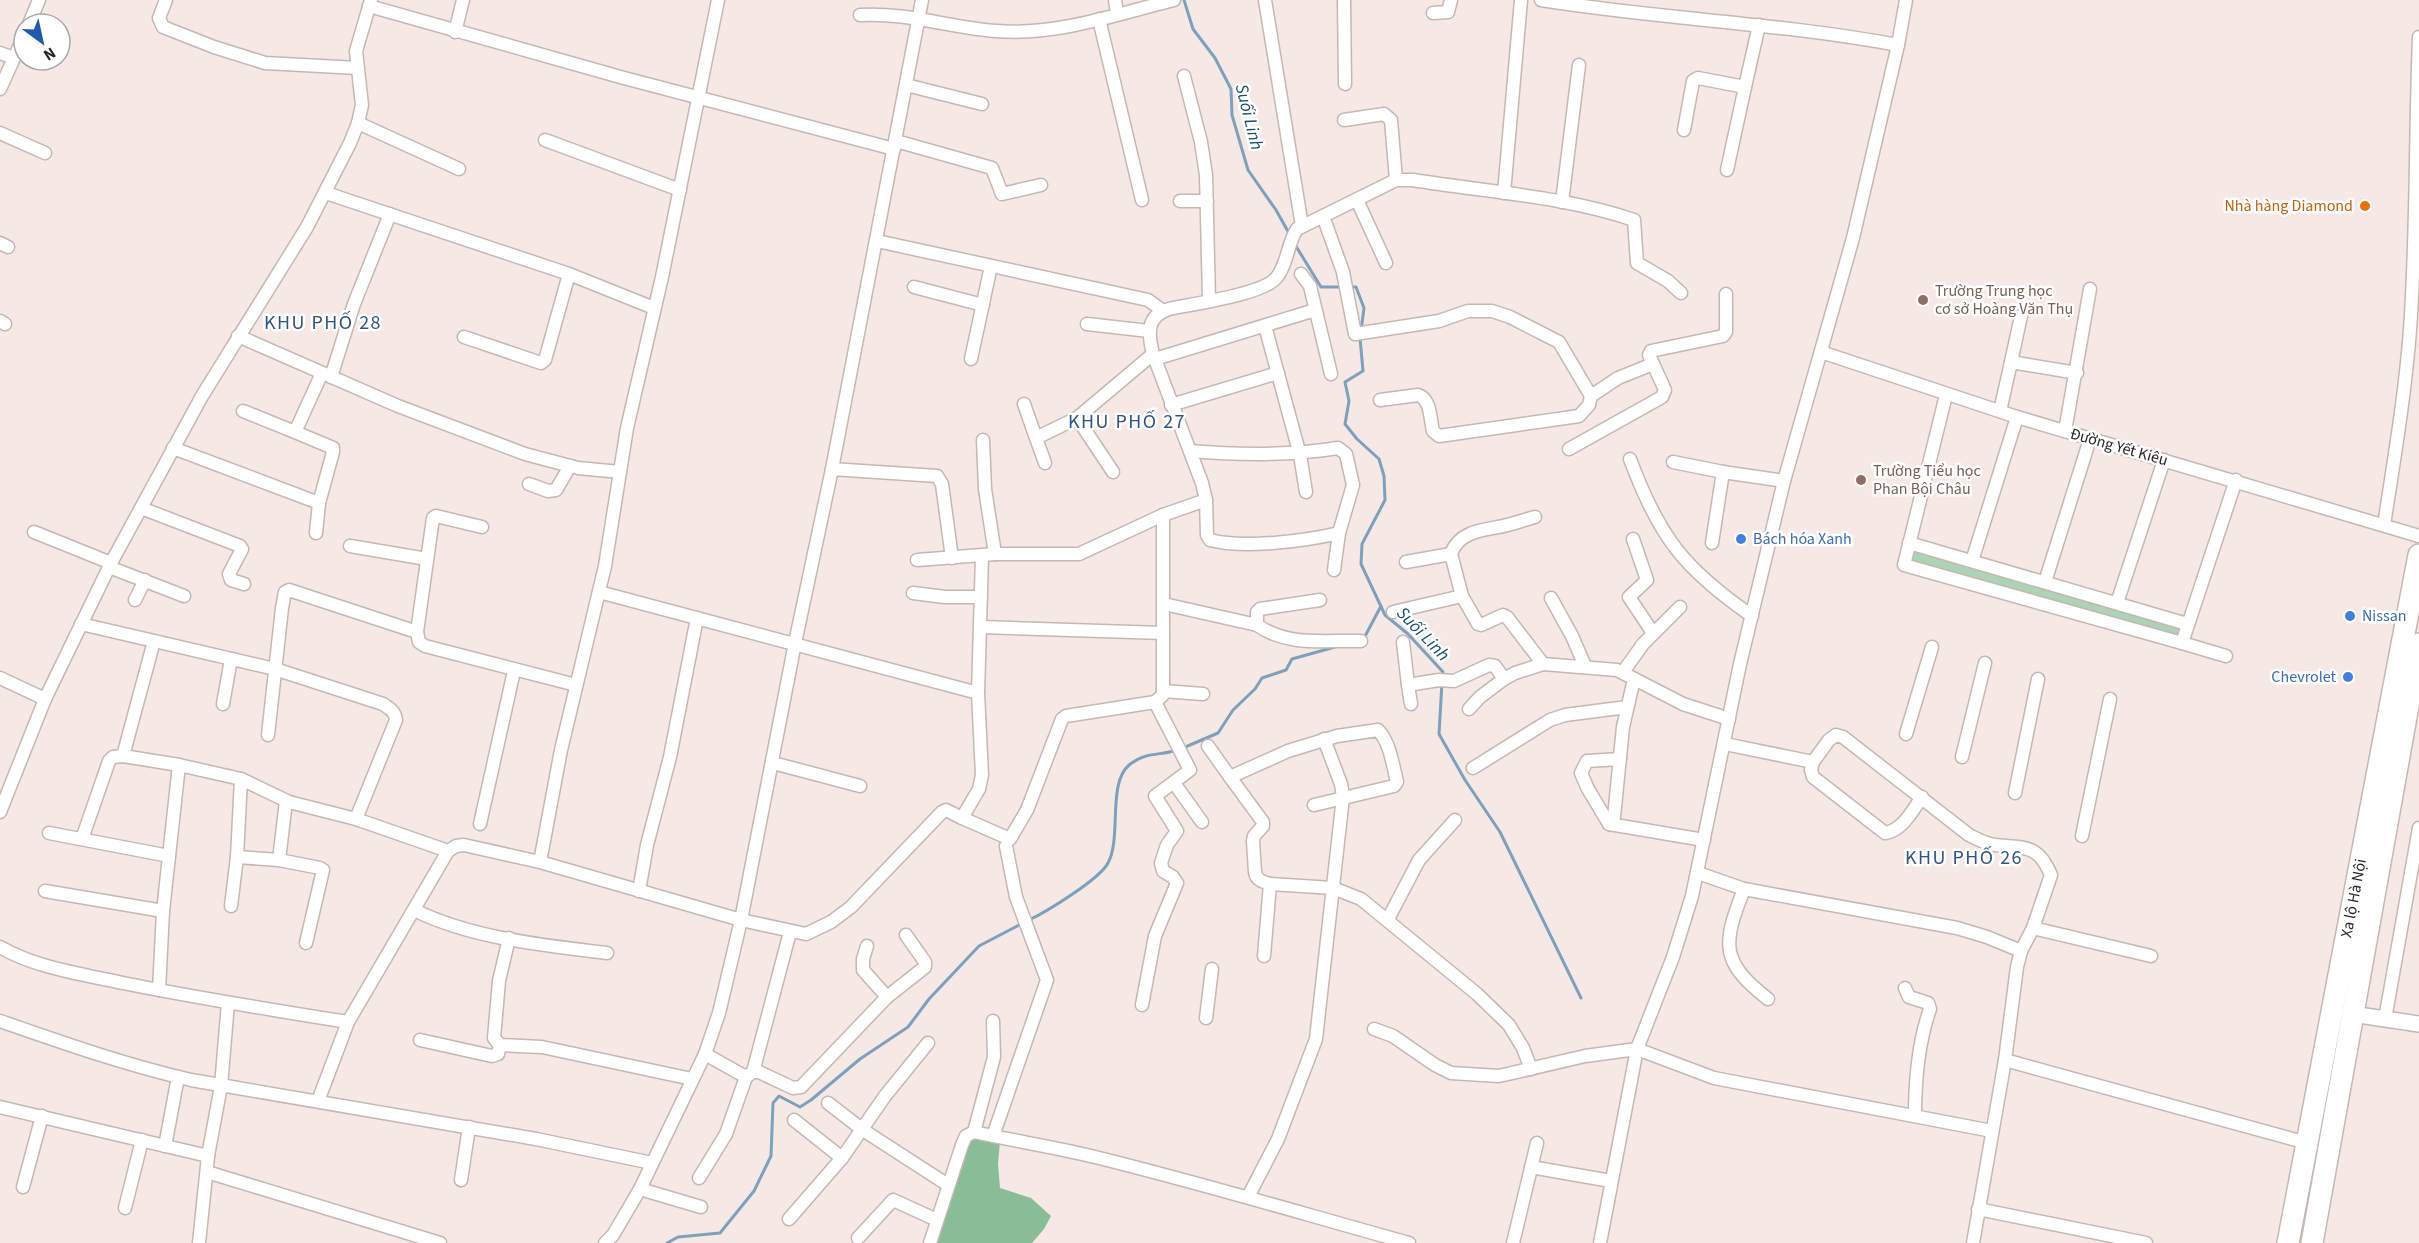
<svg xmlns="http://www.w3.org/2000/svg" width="2419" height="1243" font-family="'Source Sans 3',sans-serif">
<rect width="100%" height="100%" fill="#f6e9e5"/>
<path fill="#acd3b6" d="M1912 548 2183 627 2180 639 1908 563Z"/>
<path fill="#89bd97" d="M971 1136 1000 1141 998 1164 1000 1188 1031 1198 1051 1216 1044 1229 1032 1243H934Z"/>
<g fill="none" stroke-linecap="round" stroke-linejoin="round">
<g stroke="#7da0bc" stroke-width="3">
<path d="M1184 0 1193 29 1215 58 1231 89 1232 115 1248 170 1276 210 1290 235"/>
<path d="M1294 243 1321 287H1341"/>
<path d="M1348 287H1356L1364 308 1361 331"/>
<path d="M1360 338 1363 371 1345 382 1349 401 1345 424 1357 439 1379 459 1384 476 1385 500 1362 544 1361 564 1385 615 1408 634 1443 672V676"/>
<path d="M1363 640 1381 606"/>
<path d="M1442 682 1439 734 1465 780 1500 832 1581 998"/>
<path d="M1183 748 1218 733 1233 710 1255 689 1262 678 1286 670 1292 659 1335 647"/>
<path d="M1029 920C1046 912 1100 879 1108 863 1122 837 1107 784 1129 765 1147 751 1160 756 1177 750"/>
<path d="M667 1243 678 1237 720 1233 754 1191 771 1156 773 1103 779 1096 800 1107 811 1100 860 1059 908 1027 929 999 979 946 1023 923"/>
</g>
<g stroke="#c4b8b3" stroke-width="15">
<g id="minor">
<path d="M166 0 159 18 163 27 214 47 265 63 358 68"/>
<path d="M1115 0 1117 14"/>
<path d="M1265 0 1302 226"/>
<path d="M1344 0 1345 84"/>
<path d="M1541 0C1660 19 1780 23 1898 45L1853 238 1784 481 1740 664 1692 896 1673 957 1637 1049 1600 1243"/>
<path d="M369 6 624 78 894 149"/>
<path d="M1433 13 1448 12 1451 0"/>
<path d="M860 15C907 12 951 28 997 31 1057 36 1117 14 1174 0"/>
<path d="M1099 19 1142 200"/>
<path d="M29 24 39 0"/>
<path d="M455 32 463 0"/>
<path d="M1898 45 1906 0"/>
<path d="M0 53 14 58"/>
<path d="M1184 76 1201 142 1206 175 1209 300"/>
<path d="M906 85 982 104"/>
<path d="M0 89 24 36"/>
<path d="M1344 120 1384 114 1391 120 1396 180"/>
<path d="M358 123 459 169"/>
<path d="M1684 130 1693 81 1698 78 1745 87 1759 25"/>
<path d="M0 133 45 153"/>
<path d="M545 140 680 190"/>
<path d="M896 141 992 168 1002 194 1041 185"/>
<path d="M1727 170 1745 87"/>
<path d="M326 193 569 274 654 308"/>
<path d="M1504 193 1521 0"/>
<path d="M1357 200 1386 263"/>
<path d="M1180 201H1207"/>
<path d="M1562 202 1579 65"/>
<path d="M1323 216 1343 272 1355 334 1439 321 1468 311H1492L1510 317 1559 342 1591 396"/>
<path d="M877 241 1148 300 1163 311"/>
<path d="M0 243 8 247"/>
<path d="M1301 274 1310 286 1331 374"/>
<path d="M914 287 983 305"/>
<path d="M0 321 5 324"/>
<path d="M1087 324 1149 331"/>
<path d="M1265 326 1300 455 1306 492"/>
<path d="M238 336 398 406 525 454 578 468 620 472"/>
<path d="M464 337 541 363 545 360 569 274"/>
<path d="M1821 352 2017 417 2419 536"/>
<path d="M971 359 991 266"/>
<path d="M1155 359 1315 310"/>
<path d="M2011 362 2021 316"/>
<path d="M331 377 354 304 390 214"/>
<path d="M1946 395 1904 565 2182 643 2236 480"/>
<path d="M1380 400 1418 395C1431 399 1430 419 1433 431L1439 436 1579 416 1589 405 1591 396 1618 378 1653 364"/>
<path d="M1024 404 1036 438"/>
<path d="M1171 405 1278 373"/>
<path d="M243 411 295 432"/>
<path d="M2000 411 2011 362 2077 373"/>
<path d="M2065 431 2090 289"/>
<path d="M983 440 985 489 995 554"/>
<path d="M173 448 319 503"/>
<path d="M1569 449 1662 397 1665 390 1649 355 1651 351 1723 336 1726 332V294"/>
<path d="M1190 451C1239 455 1289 456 1338 448L1346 454 1353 485 1339 533 1334 570"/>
<path d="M1630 459C1659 537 1684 569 1752 616"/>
<path d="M1673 462 1723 472"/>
<path d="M1045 463 1036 438 1077 418"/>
<path d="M832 469 937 476 942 484 952 558"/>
<path d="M1113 472 1077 418 1153 354"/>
<path d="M529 484 548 491 556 490 570 466"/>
<path d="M1206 500 1207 535 1210 540C1244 549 1305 541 1339 533"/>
<path d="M141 508 240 546 242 549 229 574 231 580 244 584"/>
<path d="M2384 525C2394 460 2405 395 2410 330 2417 233 2415 135 2419 37"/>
<path d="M34 532 111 563"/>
<path d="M316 533 319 503 333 452V448L295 432 322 373"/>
<path d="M1633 539 1647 580 1629 597 1653 633"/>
<path d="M1712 543 1723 472 1784 481"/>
<path d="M1909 543 2187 624"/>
<path d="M350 546 427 559"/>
<path d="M917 560 995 554H1079L1163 515 1206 500 1202 483 1153 354C1148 334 1146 316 1169 309 1192 304 1265 294 1277 277 1288 263 1287 244 1297 229L1396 180H1413C1487 192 1563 196 1634 220L1637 263 1668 281 1681 293"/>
<path d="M1972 561 2017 417"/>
<path d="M1406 562 1451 554"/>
<path d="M109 567 184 596"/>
<path d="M2045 582 2090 439"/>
<path d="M599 592 978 693"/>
<path d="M913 593 945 597H981"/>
<path d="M1462 596 1478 624 1481 625 1503 615 1507 617 1543 664"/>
<path d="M1551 598 1572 636 1585 666"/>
<path d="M135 600 145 580"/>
<path d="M2117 603 2164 460"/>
<path d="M1164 604 1257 625V612L1260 609 1320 600"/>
<path d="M1393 612 1462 596 1451 554C1458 533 1480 530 1498 527 1511 525 1523 520 1535 517"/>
<path d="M81 624 275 669 383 704C390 709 395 711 396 720L356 819"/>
<path d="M1257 625C1288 647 1325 640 1361 641"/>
<path d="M981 627 1163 633"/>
<path d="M417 632 433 518 436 516 482 527"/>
<path d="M1403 642 1408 685 1439 680 1454 681 1489 665 1495 666 1504 679 1515 673 1543 664 1617 670 1683 704 1729 719"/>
<path d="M2182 643 2226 656"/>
<path d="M1623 672 1643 644 1680 607"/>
<path d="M0 678 45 699"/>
<path d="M1408 685 1411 704"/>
<path d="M1163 691 1203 694"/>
<path d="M223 704 231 659"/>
<path d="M1469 709 1480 697 1504 679"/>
<path d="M1906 734 1932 647"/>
<path d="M268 735 282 608 285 592 289 590 417 632 419 642 425 646 576 685"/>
<path d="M1725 744 1813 762 1829 740 1836 735 1843 737 1969 835C1977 839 1986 844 1995 845 2025 848 2038 844 2051 875L2033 928 2021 951 2017 967 2005 1060 1973 1243"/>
<path d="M1208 746 1230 777"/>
<path d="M123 756 154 641"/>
<path d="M1962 757 1985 663"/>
<path d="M1620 759 1587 761 1581 773 1588 789 1609 824 1704 840"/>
<path d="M1813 762 1811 770 1813 777 1885 833C1903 830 1912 811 1922 797"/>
<path d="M773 763 860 786"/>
<path d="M1473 768 1550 720 1565 715 1627 707"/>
<path d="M1174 783 1202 822"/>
<path d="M2015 793 2038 679"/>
<path d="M0 812 45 699 111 563 202 396 307 227 350 143 358 123 362 105 356 51 371 0"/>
<path d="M962 818 1010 839 1027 810 1062 719 1066 716 1155 702 1163 695V515"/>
<path d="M480 824 514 671"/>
<path d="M1609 824 1614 817 1623 727 1634 679"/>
<path d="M49 833 169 856"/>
<path d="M2082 836 2110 699"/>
<path d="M82 839 109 761 113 757 123 756 179 765 241 779 289 802 356 819 448 851"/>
<path d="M237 857 279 860 286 801"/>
<path d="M279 860 320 868 323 870 306 943"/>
<path d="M540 862 561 750 605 566 627 428 662 277 718 0"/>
<path d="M1698 873 1744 889 1957 928 1987 937 2021 951"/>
<path d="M1270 884C1263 882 1256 880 1255 872L1253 841 1254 836 1263 826V822L1230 777 1288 751 1337 736 1378 730C1390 742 1393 766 1397 782L1394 786 1314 805"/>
<path d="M1744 889C1723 943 1719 961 1768 999"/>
<path d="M45 891 163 911"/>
<path d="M639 891 647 845 670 757 697 618"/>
<path d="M231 906 237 857 241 779"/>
<path d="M414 910C474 939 542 945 607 953"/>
<path d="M1388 919 1419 860 1455 820"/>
<path d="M2033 928 2151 956"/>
<path d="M509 938 499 981 494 1038 500 1045 542 1047 692 1079"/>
<path d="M867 946 863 959V970L887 997 925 967V962L906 935"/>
<path d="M0 947C36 968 82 974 123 983 197 998 272 1010 348 1022"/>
<path d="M1264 956 1270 884 1333 888 1361 899 1477 994 1509 1025 1523 1048 1531 1069"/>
<path d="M1905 988 1909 997 1928 1003 1930 1009C1918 1043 1915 1081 1915 1116"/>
<path d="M159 990 163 911 179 765"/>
<path d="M1142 1005 1155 936 1177 883 1173 877 1163 871 1161 863 1167 845 1177 831 1155 796 1190 770 1155 702"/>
<path d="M1206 1018 1212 969"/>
<path d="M2385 1019 2419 828"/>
<path d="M0 1021C63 1043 126 1065 191 1080L536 1139 652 1163"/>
<path d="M1374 1029 1393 1036 1435 1065 1451 1073 1499 1076 1585 1056 1637 1049 1714 1078 1992 1131"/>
<path d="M420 1040 492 1056 498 1054 500 1045"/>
<path d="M2005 1060 2307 1143"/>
<path d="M753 1072 790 932"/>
<path d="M746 1077 753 1072H759L793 1088 801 1087 887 997"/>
<path d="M318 1101 348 1022 448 851 456 846 464 845 540 862 741 920 806 934 831 922 851 907 942 812 946 810 962 818 979 789 982 775 978 693 982 556"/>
<path d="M828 1103 863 1130 948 1185"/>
<path d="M0 1107 208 1156"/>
<path d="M794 1120 842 1158"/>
<path d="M974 1132 994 1057 993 1021"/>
<path d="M993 1136 1047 980 1016 897 1006 846"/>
<path d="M165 1146 178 1077"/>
<path d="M1531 1167 1611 1181"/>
<path d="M207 1172 440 1243"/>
<path d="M699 1178 726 1134 746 1077 705 1054"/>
<path d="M461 1180 469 1127"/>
<path d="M23 1187 42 1116"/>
<path d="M640 1189 701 1207"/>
<path d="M1248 1197 1278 1139 1316 1039 1343 797 1341 784 1324 739"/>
<path d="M125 1208 142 1140"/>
<path d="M1978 1209 2146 1243"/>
<path d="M789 1219 842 1158 885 1096 928 1043"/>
<path d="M858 1238 893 1200 937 1220"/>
<path d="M199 1243 208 1156 221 1086 228 1003"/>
<path d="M605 1243 613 1235 640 1189 705 1054 719 1013 741 920 795 643 832 469 922 0"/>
<path d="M930 1243 962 1145 966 1136 974 1132C1014 1141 1055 1147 1095 1157 1201 1183 1304 1214 1409 1243"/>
<path d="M1513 1243 1537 1143"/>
</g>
</g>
<g stroke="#c4b8b3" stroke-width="18">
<path id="tertiary" d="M2352 1014 2419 1024"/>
</g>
<g stroke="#c4b8b3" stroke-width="24">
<g id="trunk">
<path id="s1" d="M2288 1243 2419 555"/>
<path d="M2312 1243 2419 644"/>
</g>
</g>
<use href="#minor" stroke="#fff" stroke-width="12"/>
<use href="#tertiary" stroke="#fff" stroke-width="15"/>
<use href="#trunk" stroke="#fff" stroke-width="21"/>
</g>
<circle fill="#e8710a" stroke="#fff" stroke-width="2" cx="2365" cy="206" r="6"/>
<g fill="#8d6e63" stroke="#fff" stroke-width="2">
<circle cx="1923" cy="300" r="6"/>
<circle cx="1861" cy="480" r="6"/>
</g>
<g fill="#3f7fe0" stroke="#fff" stroke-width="2">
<circle cx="1741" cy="539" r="6"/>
<circle cx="2350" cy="616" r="6"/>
<circle cx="2348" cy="677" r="6"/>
</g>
<g text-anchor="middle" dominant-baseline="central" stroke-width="5" stroke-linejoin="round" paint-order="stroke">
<g font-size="16" fill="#c56008" stroke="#fff" text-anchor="end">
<text x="2353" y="206">Nhà hàng Diamond</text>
</g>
<g font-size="16" fill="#785e54" stroke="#fff" text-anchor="start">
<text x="1935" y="291">Trường Trung học<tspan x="1935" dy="18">cơ sở Hoàng Văn Thụ</tspan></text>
<text x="1873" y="471">Trường Tiểu học<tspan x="1873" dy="18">Phan Bội Châu</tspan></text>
</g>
<g font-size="16" fill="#292423" stroke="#fff">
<text transform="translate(2119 447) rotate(16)">Đường Yết Kiêu</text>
<text stroke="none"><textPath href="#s1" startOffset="351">Xa lộ Hà Nội</textPath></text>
</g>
<g font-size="16" fill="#366cbe" stroke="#fff" text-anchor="start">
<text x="1753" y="539">Bách hóa Xanh</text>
<text x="2362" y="616">Nissan</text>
<text x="2336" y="677" text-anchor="end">Chevrolet</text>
</g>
<g font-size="18" font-style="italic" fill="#144f75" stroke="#fff">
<text transform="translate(1249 117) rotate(76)">Suối Linh</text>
<text transform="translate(1423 634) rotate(46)">Suối Linh</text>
</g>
<g font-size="20" letter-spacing="1.5" fill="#2d5389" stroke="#fff">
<text x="323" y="323">KHU PHỐ 28</text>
<text x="1127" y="422">KHU PHỐ 27</text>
<text x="1964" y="858">KHU PHỐ 26</text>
</g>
</g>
<g transform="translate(42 42) rotate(147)"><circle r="28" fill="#ffffff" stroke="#a9a7a7" stroke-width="1.5"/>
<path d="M0-4.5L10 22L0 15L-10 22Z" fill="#205aac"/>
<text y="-9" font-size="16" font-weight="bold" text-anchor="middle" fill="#292423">N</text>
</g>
</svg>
